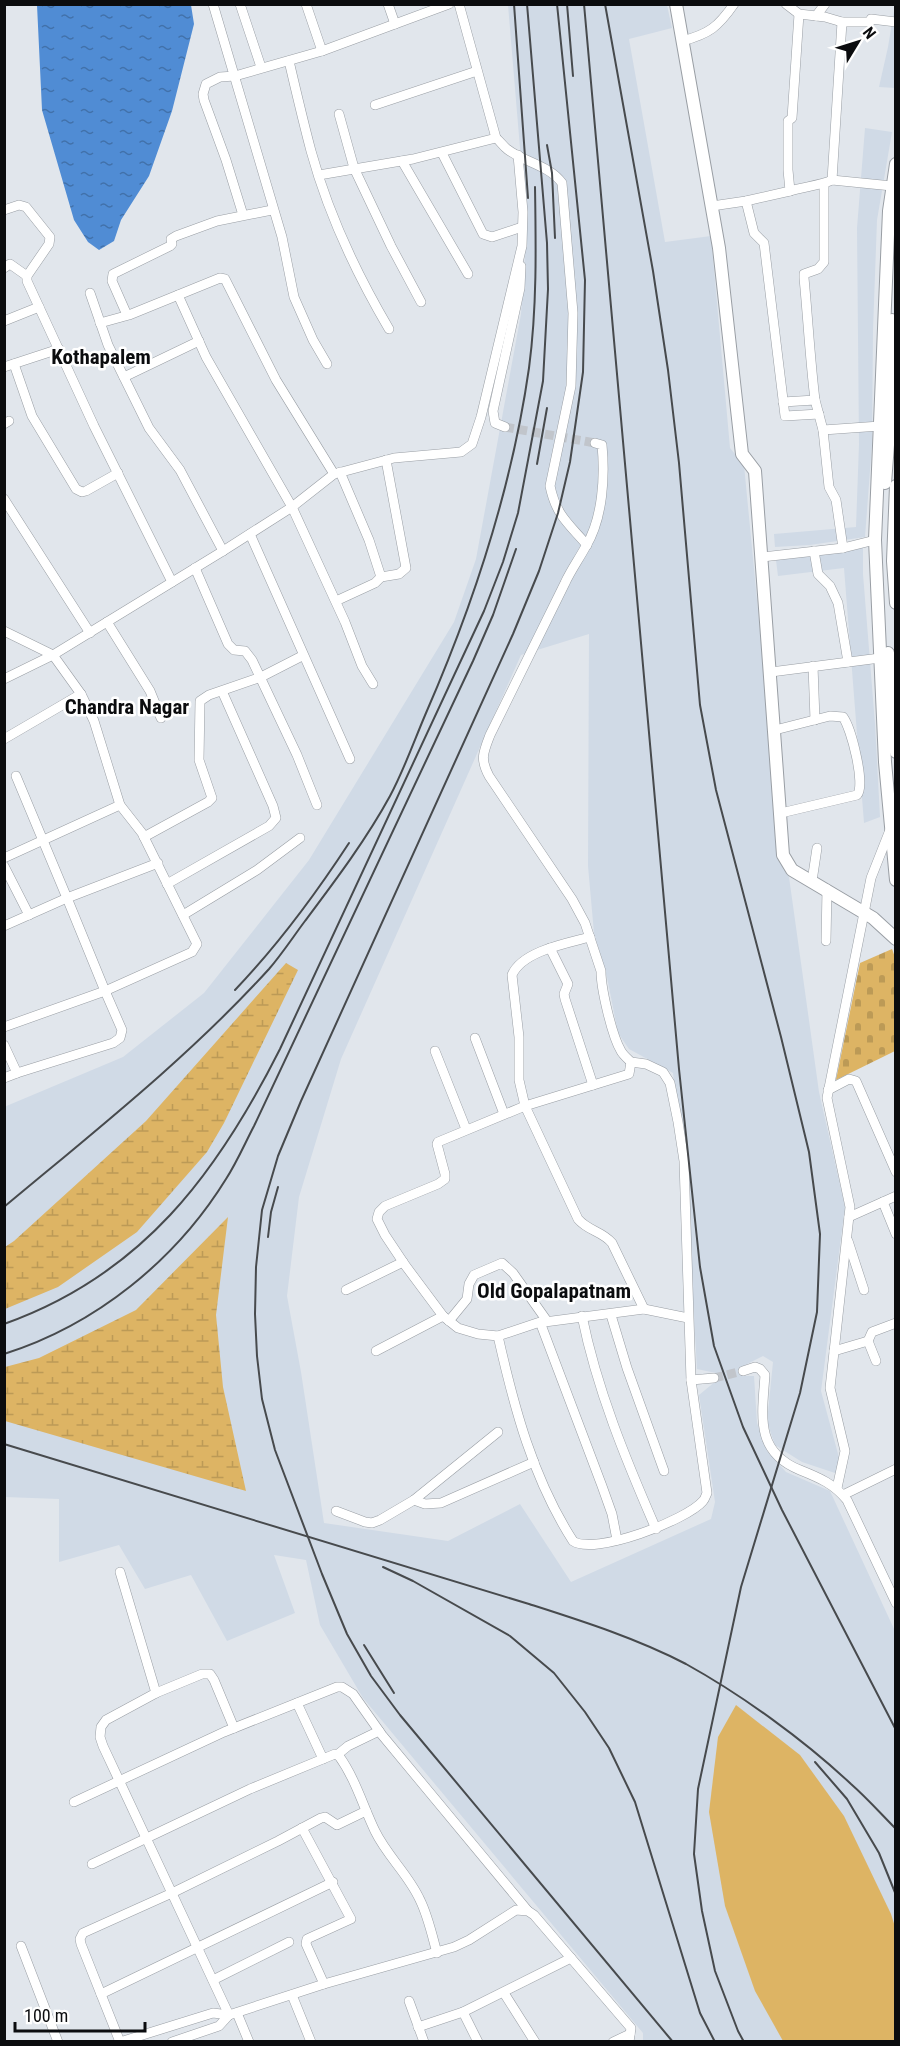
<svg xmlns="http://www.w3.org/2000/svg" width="900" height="2046" font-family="'Roboto Condensed',sans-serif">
<defs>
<pattern id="wetland-marsh" width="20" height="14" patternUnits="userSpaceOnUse" patternTransform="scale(1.5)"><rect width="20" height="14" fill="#ddb464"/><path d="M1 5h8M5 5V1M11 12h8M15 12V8" fill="none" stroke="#bc9a56"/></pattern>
<pattern id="cemetery-stones" width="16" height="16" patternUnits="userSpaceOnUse" patternTransform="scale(1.5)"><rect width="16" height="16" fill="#ddb464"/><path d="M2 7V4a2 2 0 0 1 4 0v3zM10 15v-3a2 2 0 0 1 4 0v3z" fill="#bc9a56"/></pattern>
<pattern id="water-ripples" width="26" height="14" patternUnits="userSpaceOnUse" patternTransform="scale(1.5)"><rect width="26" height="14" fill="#508cd4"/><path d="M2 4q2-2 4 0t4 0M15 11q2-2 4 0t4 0" fill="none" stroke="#4171aa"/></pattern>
</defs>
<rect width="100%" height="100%" fill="#e1e6ec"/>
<g fill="#d0dae6" fill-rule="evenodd">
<path d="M508 5H667L672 28 629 39 665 242 711 236 730 448 744 465 783 869 789 877 819 1092 845 1207 821 1391 844 1476 802 1462 775 1445 767 1422 773 1362 763 1356 741 1367 743 1376H754L757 1423 767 1451 786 1472 830 1491 895 1631V2041H643V2033L363 1698 320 1625 306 1560 274 1555 295 1613 227 1641 191 1575 145 1589 119 1545 59 1562V1499L5 1497 4 1107 123 1057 204 993 309 860 454 622 476 559 521 314 526 242 520 148ZM589 634 588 866 594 933 607 977 618 1033 629 1049 673 1073 688 1212 697 1369 716 1373V1381L699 1395 715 1502 711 1519 571 1582 520 1504 448 1541 324 1523 301 1372 287 1296 299 1197 341 1059 521 655Z"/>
<path d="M895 5V88L879 87 888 47Z"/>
<path d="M865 128 892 132 877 220 873 330 872 444 865 537 810 545 775 547 774 534 856 527 859 444 857 228Z"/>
<path d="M863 547V574L875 724 880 817 864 823 844 568 778 576 776 560Z"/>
</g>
<path fill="#ddb464" d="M736 1705 800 1755 844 1816 891 1914 896 1930 895 2041H783L755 1991 725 1906 709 1812 718 1737Z"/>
<g fill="url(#wetland-marsh)">
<path d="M286 963 298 970 224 1123 207 1152 137 1232 58 1287 5 1309V1247L14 1241 146 1121Z"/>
<path d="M228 1217 216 1315 223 1387 246 1491 5 1421V1367L39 1358 136 1310Z"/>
</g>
<path fill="url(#cemetery-stones)" d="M892 949 896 960 895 1051 836 1080 860 963Z"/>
<path fill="url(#water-ripples)" d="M37 5H191L194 24 172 111 149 176 121 220 114 241 99 250 88 242 74 220 42 110Z"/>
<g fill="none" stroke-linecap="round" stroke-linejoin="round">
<g stroke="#c1c5cb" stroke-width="9" stroke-dasharray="9 4.5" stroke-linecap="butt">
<path d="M505 427 595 443"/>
<path d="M714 1378 743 1371"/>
</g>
<g stroke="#999ea4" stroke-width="10">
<g id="minor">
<path d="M213 4 282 237 294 297 313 340 327 364"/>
<path d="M240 4 261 67"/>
<path d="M306 4 322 51"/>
<path d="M388 4 395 24"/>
<path d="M459 4 496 138C500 141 503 146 507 149 523 162 549 165 562 183L573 313 571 386 550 486C556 515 568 523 587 545"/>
<path d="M786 4 799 14 825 17 842 22H870L871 19 896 22"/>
<path d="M816 16 825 4"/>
<path d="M682 41C709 34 718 27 734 4"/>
<path d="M289 61C296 91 303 121 311 151 328 213 356 273 389 329"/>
<path d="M375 105 477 71"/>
<path d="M339 114 354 168 391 246 421 302"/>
<path d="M442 153 483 234 492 237 522 227"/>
<path d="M402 161 468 274"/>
<path d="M319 175 413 159 496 138"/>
<path d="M832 180 842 22"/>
<path d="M790 191C803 187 822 185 832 180L892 186"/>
<path d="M746 201 754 233 764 243 785 416 819 414"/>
<path d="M712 206 746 201 790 191 788 170V121L792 118 799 14"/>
<path d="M4 210 19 205 26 207 50 237 49 244 27 276V281L94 426 172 582"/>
<path d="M243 215 226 160 204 100 203 94 206 84 220 77 235 76 322 51 449 4"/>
<path d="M4 268 10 264 27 276"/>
<path d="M90 293 108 345 149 428 180 470 223 551"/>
<path d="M178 295 206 357 292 507 345 622 362 666 373 684"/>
<path d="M127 315 112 281 113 274 170 246 172 244 171 239 176 236 217 221 272 210"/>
<path d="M4 321 39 307"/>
<path d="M100 323 129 315 220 278 225 279 276 380 334 474"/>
<path d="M14 364 32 416 76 489 82 492 86 491 118 473"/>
<path d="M4 367 59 349"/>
<path d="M124 377 199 341"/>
<path d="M815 400C810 359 808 319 804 278V274L818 269 824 262V184"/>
<path d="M783 402 815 400 823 430 829 487 836 500 843 548"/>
<path d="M4 424 9 421"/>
<path d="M505 427 495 423 493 411 520 288 521 266"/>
<path d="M823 430 880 426"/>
<path d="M4 499 90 633"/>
<path d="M250 534 350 759"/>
<path d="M814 551 818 574 830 586 838 603 848 662"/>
<path d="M762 557 843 548 875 540"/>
<path d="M195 568 228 644 234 650 245 651 252 660 297 755 317 805"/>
<path d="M381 577 399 574 406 568 386 460"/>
<path d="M336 601 375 583 381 577 369 540 340 472"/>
<path d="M107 622 150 691 161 718"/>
<path d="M4 631 53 655 81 694 94 721 120 805 142 833 197 944 192 952 105 991 122 1030 120 1038 113 1043 17 1073"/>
<path d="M813 666 815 720"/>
<path d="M771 672 880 658"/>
<path d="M4 679 53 655 223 551 292 507 334 474 394 458 461 452 472 444 481 417 522 246 523 212 518 155"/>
<path d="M775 730 830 716 843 717C851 728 866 785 857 795L781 813"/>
<path d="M4 739 81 694"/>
<path d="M144 837 208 802 212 798 199 760 200 701 209 695 261 677 302 656"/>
<path d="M4 858 120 805"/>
<path d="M4 866 29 915"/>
<path d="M812 881 817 848"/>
<path d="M167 884 269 826 276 818 273 806 222 691"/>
<path d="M183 915 257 870 300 838"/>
<path d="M4 926 67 898 16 776"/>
<path d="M590 937C568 943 522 951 512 975L519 1037V1080L525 1106 578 1219C588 1231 602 1231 612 1243L644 1309 688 1318"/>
<path d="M826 941 827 889"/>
<path d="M550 948 568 984 564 994 565 999 593 1085"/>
<path d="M4 1027 105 991 67 898 158 863"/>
<path d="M475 1038 504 1114"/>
<path d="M4 1045 17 1073 4 1078"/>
<path d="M435 1051 466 1129"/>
<path d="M631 1062 629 1074 525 1106 438 1142 437 1144 445 1174V1179L438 1184 385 1206 379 1212 377 1219 385 1235 405 1265 443 1316 458 1328 478 1334 498 1336 537 1323 644 1309"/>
<path d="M828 1090 849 1079 856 1081 896 1172"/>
<path d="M883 1202 896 1234"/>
<path d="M849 1217 896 1196"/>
<path d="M848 1241 864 1290"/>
<path d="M346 1290 403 1262"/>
<path d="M611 1315 627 1368 664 1471"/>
<path d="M582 1316C597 1390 626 1460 656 1529"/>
<path d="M449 1321 467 1299 469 1284 474 1275 502 1263 513 1273 547 1321"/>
<path d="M540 1322 602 1486 612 1514 617 1540"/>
<path d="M498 1336C514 1407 533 1479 573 1541 594 1556 687 1520 703 1501 705 1499 706 1495 707 1493L691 1380 684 1161 678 1122 670 1083 663 1072 646 1064 631 1062C628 1059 623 1055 621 1051 612 1036 601 989 601 971L585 923 572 899 489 776C480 759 483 753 490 735L565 583C571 570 579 559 586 546 603 518 605 476 602 445L595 443"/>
<path d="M376 1351 443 1316"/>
<path d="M834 1351 868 1341"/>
<path d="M876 1361 868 1341 872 1332 896 1323"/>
<path d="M743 1371 755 1367 760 1369 765 1375C762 1416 755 1452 800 1470 820 1478 834 1484 847 1500L896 1603"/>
<path d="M691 1380 714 1378"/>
<path d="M837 1488 845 1451 830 1388 850 1207 827 1098 871 878 890 830"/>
<path d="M843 1495 896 1469"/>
<path d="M414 1500 425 1504 441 1503 534 1462"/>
<path d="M336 1511 365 1522 372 1523 380 1520 414 1500 498 1432"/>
<path d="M120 1572 156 1693 106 1720 101 1727 100 1737 103 1746 229 2015"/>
<path d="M156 1693 202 1674H210L214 1680 234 1728"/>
<path d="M297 1703 323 1759"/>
<path d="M337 1755 348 1746 379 1731"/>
<path d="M74 1802 224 1732 337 1687H342L353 1694 382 1735 528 1911"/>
<path d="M302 1828 351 1919 307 1939 306 1944 324 1984"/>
<path d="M92 1864 250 1789 335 1754 339 1756C355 1778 363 1806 375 1831 387 1856 409 1875 420 1900 428 1916 432 1935 437 1953"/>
<path d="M21 1946 58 2042"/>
<path d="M213 1980 289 1942"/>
<path d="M504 1993 535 2042"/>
<path d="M101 1994 333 1882"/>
<path d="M292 1995 311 2042"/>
<path d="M409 2001 424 2042"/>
<path d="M463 2012 478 2042"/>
<path d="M237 2013 249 2042"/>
<path d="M418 2027 463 2012 571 1958"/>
<path d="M120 2042 81 1944 80 1939 83 1933 172 1893 278 1841 321 1818 325 1817 337 1825 366 1811"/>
<path d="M120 2042 213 2013 229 2015"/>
<path d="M172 2042 219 2026 229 2015 324 1984 454 1947 469 1940 516 1910 528 1911 534 1915 631 2028 629 2042"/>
<path d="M613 2042 630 2034"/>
</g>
</g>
<g stroke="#999ea4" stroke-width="14">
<g id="major">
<path d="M676 4 719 248 742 454 755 471 783 855 792 870 873 918 896 939"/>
<path d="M896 164 889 211 875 540 885 762 896 880"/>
<path d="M885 483 889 432 892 320"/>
<path d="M896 486 893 561 896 603"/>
<path d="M888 653 896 752"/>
</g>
</g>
<use href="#minor" stroke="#fff" stroke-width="9"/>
<use href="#major" stroke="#fff" stroke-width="12"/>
<g stroke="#474a4d" stroke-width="2">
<path d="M514 4 528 198"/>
<path d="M557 4 585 280 583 372 570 462 558 513 539 571 513 634 301 1101 278 1156 262 1210 256 1267 255 1314 257 1356 262 1399 275 1450 322 1574 347 1634 371 1676 400 1715 673 2042"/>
<path d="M567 4 573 76"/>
<path d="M584 4 679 1069 700 1267 714 1346 743 1427 782 1510 896 1730"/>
<path d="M605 4 653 271 668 370 679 463 700 705 716 790 781 1037 809 1152 820 1234 817 1312 800 1393 741 1587 698 1789 694 1854 702 1911 715 1971 738 2031 744 2042"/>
<path d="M547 145 552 173 555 238"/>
<path d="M537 464 547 408"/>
<path d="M235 990C278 945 315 895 349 843"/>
<path d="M4 1207C95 1131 189 1057 269 969 282 954 293 937 305 921 335 881 366 840 390 796 404 770 414 741 426 713 474 603 512 487 529 368 537 308 536 247 535 187"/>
<path d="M268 1237 271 1212 278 1187"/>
<path d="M4 1324C142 1275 217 1174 280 1049L484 611 503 562 518 513 543 381 548 289 547 243 527 4"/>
<path d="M4 1354C96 1325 176 1260 226 1179 237 1162 245 1143 254 1126L473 661 493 615 516 549"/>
<path d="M4 1444 529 1604C582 1621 636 1638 686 1664 742 1695 804 1740 851 1784 867 1798 881 1814 896 1829"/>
<path d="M383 1567 413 1581 510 1636 554 1673 585 1712 609 1748 635 1802 700 2013 715 2042"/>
<path d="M364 1645 394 1693"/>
<path d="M815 1762 847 1799 879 1853 896 1895"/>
</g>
</g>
<g text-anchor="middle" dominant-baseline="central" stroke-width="5" stroke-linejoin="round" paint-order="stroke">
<g font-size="21" font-weight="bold" fill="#0b0c0e" stroke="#fff">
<text x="101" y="357">Kothapalem</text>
<text x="127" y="707">Chandra Nagar</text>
<text x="554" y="1291">Old Gopalapatnam</text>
</g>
</g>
<rect width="900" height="2046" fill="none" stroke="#0b0c0e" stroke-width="12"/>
<g transform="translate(858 42) rotate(52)" stroke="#ffffff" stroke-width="4.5" paint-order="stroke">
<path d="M0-4.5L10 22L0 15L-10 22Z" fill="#0b0c0e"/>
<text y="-9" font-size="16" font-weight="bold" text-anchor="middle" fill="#0b0c0e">N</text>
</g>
<path d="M15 2022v9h130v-9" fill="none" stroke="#0b0c0e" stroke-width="3"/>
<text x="24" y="2022" font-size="18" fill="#0b0c0e" stroke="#ffffff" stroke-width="4.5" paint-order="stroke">100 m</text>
</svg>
